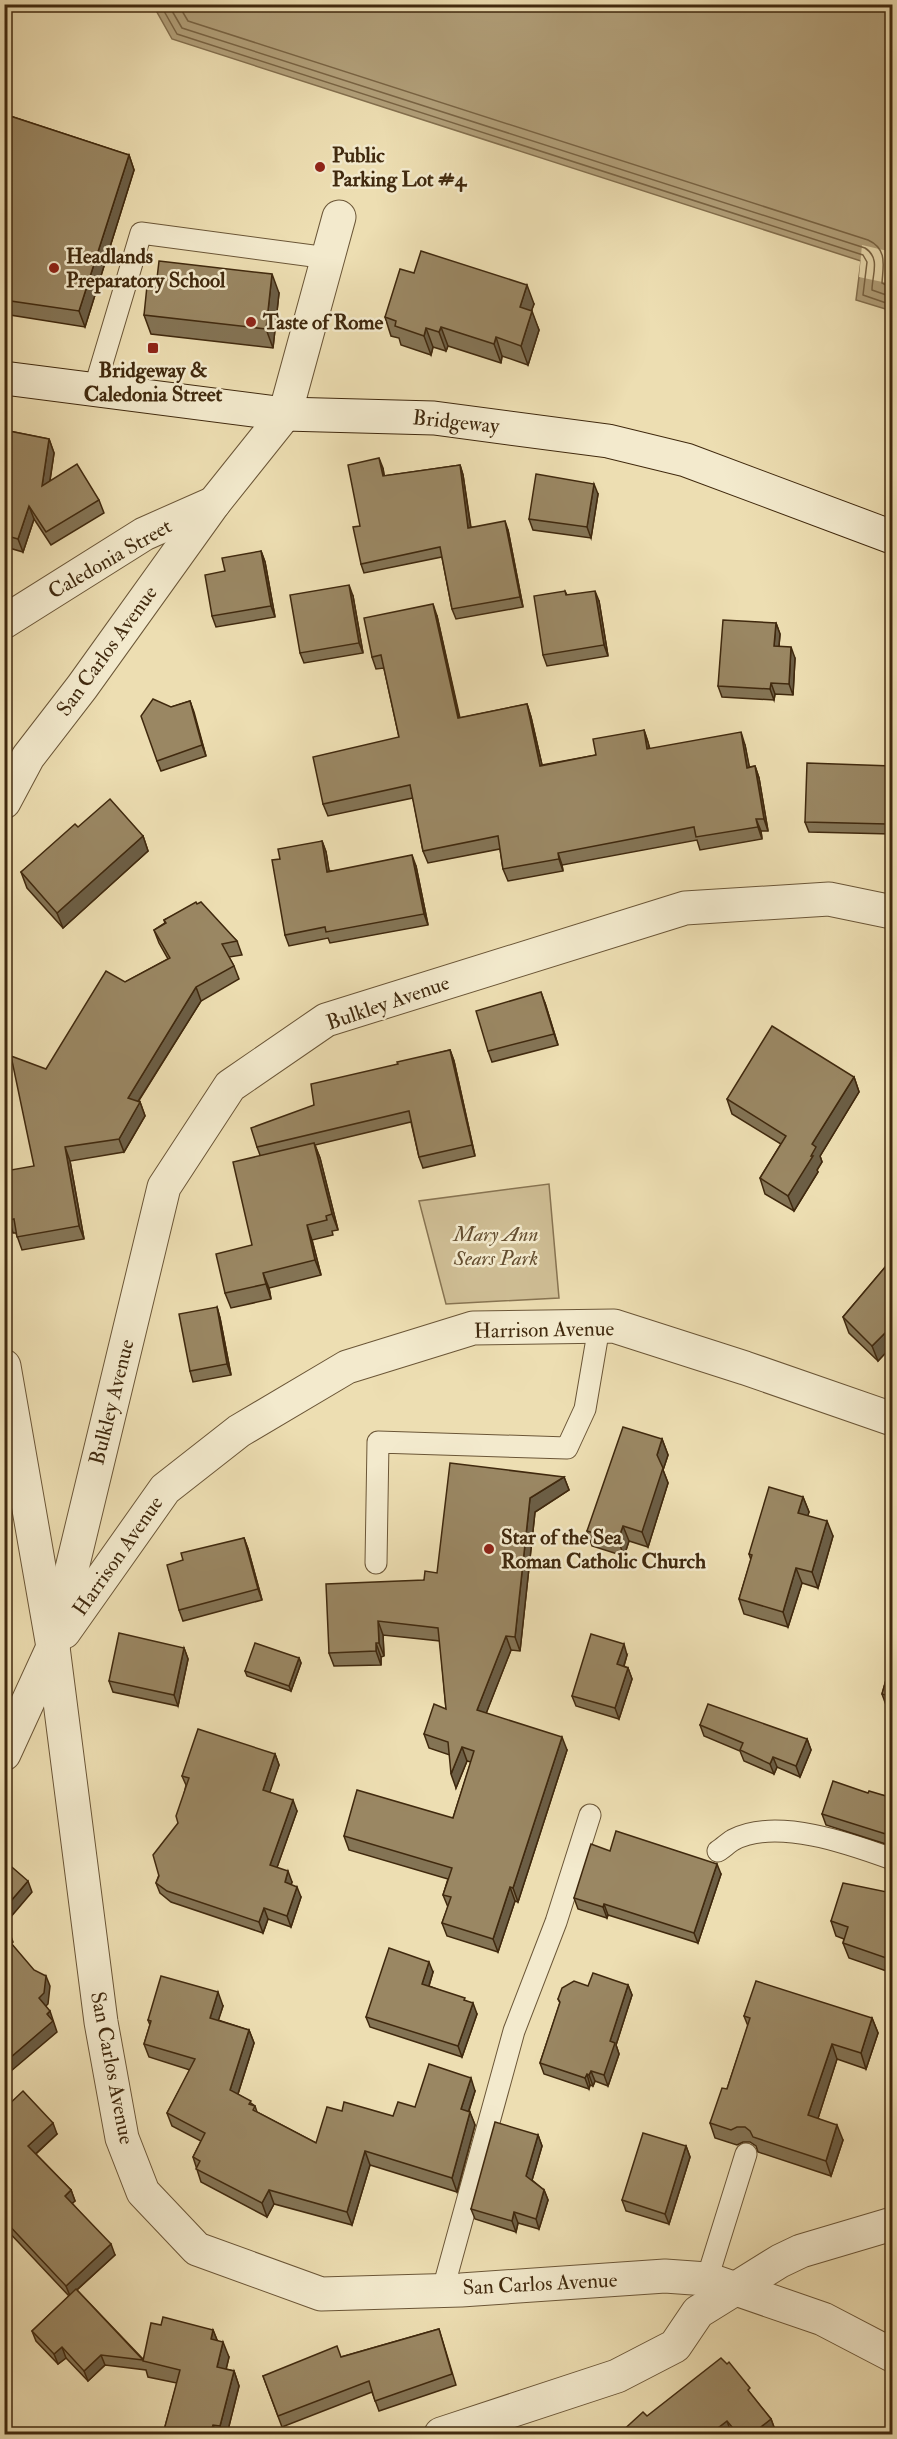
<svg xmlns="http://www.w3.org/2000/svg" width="897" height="2439" font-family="'IM FELL Double Pica',serif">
<rect width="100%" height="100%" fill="#eddeb2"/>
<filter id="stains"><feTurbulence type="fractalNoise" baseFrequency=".00333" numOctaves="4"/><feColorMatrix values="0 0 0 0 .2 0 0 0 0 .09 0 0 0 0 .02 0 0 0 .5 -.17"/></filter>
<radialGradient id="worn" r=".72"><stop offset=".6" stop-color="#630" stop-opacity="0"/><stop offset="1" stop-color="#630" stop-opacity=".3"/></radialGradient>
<path fill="#d0bf96" stroke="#887452" stroke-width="1.5" d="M549 1184 559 1298 446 1304 419 1201Z"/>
<path fill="#b2a07a" stroke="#84704f" stroke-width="1.5" d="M147 5H892V311L856 300 861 261 172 39 154 7Z"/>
<path fill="#eddeb2" d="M862 245 892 252V284L859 277Z"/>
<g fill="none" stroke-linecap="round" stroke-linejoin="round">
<g stroke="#796444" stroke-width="1.5">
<path d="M160 4 177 34 863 255 867 262 863 295 892 305"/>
<path d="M168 4 182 28 865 248C881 258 872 275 872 290L892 297"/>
<path d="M178 4 188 21 868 240C888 249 883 266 882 283L892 288"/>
</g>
<g stroke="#6b5637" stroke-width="23">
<g id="service">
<path d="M94 390 141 233 328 258"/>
<path d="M376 1563 378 1442 567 1448 585 1409 599 1327"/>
<path d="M718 1851C723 1848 728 1843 733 1840 776 1817 851 1844 892 1859"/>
<path d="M707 2279 746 2154"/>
<path d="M443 2289 514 2031 556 1922 590 1815"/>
</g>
</g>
<g stroke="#6b5637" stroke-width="35">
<g id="minor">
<path d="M285 414 339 217"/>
<path d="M4 622 144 534 214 503"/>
<path d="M64 1632 165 1489 239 1431 347 1367 473 1328 614 1326 745 1368 892 1419"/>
<path d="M4 1754 53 1647 164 1187 230 1086 326 1020 685 908 829 899 892 912"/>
<path d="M441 2434 617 2376 675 2346 698 2312 780 2261 801 2251 892 2224"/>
</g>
</g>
<g stroke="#6b5637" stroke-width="35">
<g id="tertiary">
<path d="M4 802 28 757 82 687 214 503 285 414"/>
<path d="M4 1366 53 1647 101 2022 122 2138 143 2192 197 2249 321 2294 461 2290 665 2276 707 2279 823 2319 892 2355"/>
</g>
</g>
<g stroke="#40290e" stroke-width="35">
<path id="secondary" d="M4 378 285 414 434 418 608 441 686 460 892 537"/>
</g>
<use href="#service" stroke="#f3eacd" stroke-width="21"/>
<use href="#minor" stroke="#f3eacd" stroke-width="33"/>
<use href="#tertiary" stroke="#f3eacd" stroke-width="33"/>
<use href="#secondary" stroke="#f3eacd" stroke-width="33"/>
</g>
<g fill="#847455" stroke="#40290e" stroke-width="1.5">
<path d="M4 114 129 155 134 170 85 327 4 314Z"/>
<path d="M414 273 534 304 531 311 539 330 528 365 502 356 501 363 448 346 446 351 433 347 431 355 401 345 399 338 391 336 385 317Z"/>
<path d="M156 287 279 293 273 348 151 334 144 315Z"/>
<path d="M4 430 49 439 54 453 50 481 99 500 104 513 51 545 34 519 23 552 9 548 5 559H4Z"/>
<path d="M460 465 463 475 471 527 508 530 523 607 456 619 452 609 442 557 364 573 361 564 360 526 383 468 384 476Z"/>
<path d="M598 494 591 538 533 530 529 519Z"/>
<path d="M261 551 265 562 275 617 216 627 212 616 225 571Z"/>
<path d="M565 591 567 595 599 601 608 656 547 666 543 655Z"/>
<path d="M353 596 363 653 304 663 300 653Z"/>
<path d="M437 616 460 718 527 704 531 717 542 765 596 755 644 730 650 749 745 745 749 767 755 766 759 778 768 831H761L762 839 700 850 697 840 562 865 563 871 508 881 503 869 500 849 428 863 423 851 413 798 328 816 323 804 399 737 384 668 376 669 372 657Z"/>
<path d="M776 623 780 634 779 646 795 658 793 695 775 694 774 700 722 697 718 686Z"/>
<path d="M190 701 206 756 161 771 157 761 171 707Z"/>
<path d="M892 766V821L891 834 809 832 805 822Z"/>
<path d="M78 827 143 836 148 851 63 928 27 888 21 872Z"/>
<path d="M322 841 326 852 329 871 416 866 428 925 330 943 328 938 289 946 285 935 280 859Z"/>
<path d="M197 904 237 941 242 955 229 957 234 966 239 979 201 1001 138 1102H140L145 1116 124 1152 70 1161 84 1239 22 1250 16 1233H13L9 1220 8 1188 34 1166 46 1069 125 982 168 959 159 943 154 930 165 923 164 920Z"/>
<path d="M545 1003 558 1045 492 1062 488 1051Z"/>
<path d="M450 1050 454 1061 475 1156 423 1168 419 1157 411 1122 315 1145 320 1158 338 1230 332 1231 333 1235 312 1240 321 1275 269 1288 271 1299 231 1308 225 1293 252 1245 260 1155 257 1147 314 1105 398 1064Z"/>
<path d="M854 1077 859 1092 820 1156 822 1162 817 1170 818 1172 794 1211 765 1194 760 1178 781 1144 732 1114 727 1099Z"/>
<path d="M892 1259V1346L878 1361 849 1333 843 1317Z"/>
<path d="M217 1307 220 1318 231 1375 193 1382 190 1371Z"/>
<path d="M662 1439 668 1455 663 1470 668 1483 648 1547 629 1541 624 1556 592 1546 587 1531Z"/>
<path d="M564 1477 569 1490 535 1512 520 1651 511 1650 486 1713 567 1750 518 1902 515 1901 498 1952 447 1936 442 1923 448 1907 443 1895 448 1879 349 1850 344 1836 453 1818 471 1762 467 1761 456 1788 450 1755 429 1748 424 1734 446 1709 440 1641 383 1635 384 1656 381 1657V1665L334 1666 329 1653 424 1580 437 1573Z"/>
<path d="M803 1497 809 1512 807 1516 833 1536 818 1588 802 1583 788 1627 744 1614 739 1599 751 1560 749 1554Z"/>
<path d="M244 1538 248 1549 262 1600 183 1621 179 1610 183 1560Z"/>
<path d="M184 1648 188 1659 178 1706 113 1692 109 1681Z"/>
<path d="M627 1655 624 1666 628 1668 632 1679 619 1719 576 1706 572 1696Z"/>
<path d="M299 1658 301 1663 291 1691 247 1676 245 1671Z"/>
<path d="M892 1659V1707L886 1705 882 1694Z"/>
<path d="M700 1725 807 1739 811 1750 800 1777 777 1767 774 1774 744 1761 740 1751 704 1736Z"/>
<path d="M275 1754 279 1765 269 1792 297 1811 277 1867 292 1882 291 1885 301 1897 291 1927 268 1919 263 1933 171 1902 160 1893 156 1883 178 1823 186 1785 182 1776Z"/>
<path d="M892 1775V1846L826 1825 822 1814 868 1793 886 1796Z"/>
<path d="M610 1851 721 1874 698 1943 608 1915 607 1918 578 1909 574 1898Z"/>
<path d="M892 1893V1973L849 1958 843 1943 844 1939 836 1936 831 1921Z"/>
<path d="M433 1972 429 1986 466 2001 477 2014 462 2057 370 2027 366 2017Z"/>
<path d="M628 1985 632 1995 616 2045 619 2054 608 2086 595 2081 593 2086 590 2085 589 2089 544 2074 540 2063 560 2003 558 1999 588 1986Z"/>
<path d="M223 2006 218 2020 249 2030 254 2043 238 2094 255 2106 257 2112 316 2143 342 2111 393 2116 415 2107 475 2091 469 2111 475 2125 457 2192 370 2165 352 2225 274 2204 267 2217 201 2182 193 2157 201 2141 172 2126 167 2113 190 2070 149 2057 144 2044 150 2025 148 2020Z"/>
<path d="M744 2016 872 2018 878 2033 866 2069 837 2059 818 2118 843 2140 831 2176 758 2152 756 2146 750 2142H743L737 2145 715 2138 710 2123 727 2089 748 2026Z"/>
<path d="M4 2109 57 2134 36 2154 71 2190 75 2201 72 2203 115 2255 77 2290 143 2359 161 2325 213 2330 217 2340 229 2357 226 2369 234 2371 239 2386 227 2434H163L177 2383 148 2377 146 2370 105 2365 88 2381 66 2358 58 2364 36 2341 32 2331 69 2296 4 2227Z"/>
<path d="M538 2135 542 2146 532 2180 544 2190 548 2200 539 2229 518 2223 516 2232 475 2219 471 2209Z"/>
<path d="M686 2146 690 2157 669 2224 626 2211 622 2200Z"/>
<path d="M439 2329 456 2385 379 2411 372 2392 282 2427 263 2376 341 2357Z"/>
<path d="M753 2397 771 2419 775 2430 769 2434H733L731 2432 647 2416Z"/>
</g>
<g fill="#6c5e45" stroke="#40290e" stroke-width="1.5">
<path d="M129 155 134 170 85 327 79 311Z"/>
<path d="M272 274 279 293 273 348 266 329Z"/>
<path d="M527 285 534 304 526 326 520 307Z"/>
<path d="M532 311 539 330 528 365 521 346Z"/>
<path d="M441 327 448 346 446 351 439 332Z"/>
<path d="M426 328 433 347 431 355 424 336Z"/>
<path d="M496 337 502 356 501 363 494 344Z"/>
<path d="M49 439 54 453 47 499 42 486Z"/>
<path d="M379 458 383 468 386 486 383 476Z"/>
<path d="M460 465 463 475 472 537 468 528Z"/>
<path d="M594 484 598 494 591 538 587 527Z"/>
<path d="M29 506 34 519 23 552 18 539Z"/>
<path d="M505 521 508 530 523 607 520 597Z"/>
<path d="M4 537 9 548 5 559 4 557Z"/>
<path d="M261 551 265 562 275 617 271 606Z"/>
<path d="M349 585 353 596 363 653 359 643Z"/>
<path d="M595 591 599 601 608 656 604 645Z"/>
<path d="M433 604 437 616 462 730 458 718Z"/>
<path d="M776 623 780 634 778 656 774 646Z"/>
<path d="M791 647 795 658 793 695 789 684Z"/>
<path d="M771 683 775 694 774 700 770 689Z"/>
<path d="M190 701 194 712 206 756 202 745Z"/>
<path d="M527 704 531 717 545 778 540 766Z"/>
<path d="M644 730 648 742 652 761 647 749Z"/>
<path d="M741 732 745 745 752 780 747 768Z"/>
<path d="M755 766 759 778 768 831 764 819Z"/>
<path d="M888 810 892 820 891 834 887 824Z"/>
<path d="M756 819 761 831 762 839 758 827Z"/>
<path d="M143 836 148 851 63 928 57 913Z"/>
<path d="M322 841 326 852 331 882 327 872Z"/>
<path d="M558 853 562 865 563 871 559 859Z"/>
<path d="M412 855 416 866 428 925 424 914Z"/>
<path d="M196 987 201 1001 132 1111 128 1098Z"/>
<path d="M541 992 545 1003 558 1045 554 1034Z"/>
<path d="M450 1050 454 1061 475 1156 472 1145Z"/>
<path d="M854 1077 859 1092 820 1156 822 1162 817 1170 818 1172 794 1211 788 1196 811 1156 812 1144Z"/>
<path d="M140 1102 145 1116 124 1152 119 1139Z"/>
<path d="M314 1143 320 1158 338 1230 332 1214Z"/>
<path d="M65 1147 70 1161 84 1239 79 1226Z"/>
<path d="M307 1225 312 1240 321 1275 315 1260Z"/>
<path d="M263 1273 269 1288 271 1299 266 1284Z"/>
<path d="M217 1307 220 1318 231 1375 227 1364Z"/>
<path d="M890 1328 892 1334V1346L878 1361 872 1346Z"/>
<path d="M662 1439 668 1455 663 1470 668 1483 648 1547 642 1532 657 1455Z"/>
<path d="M564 1477 569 1490 535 1512 520 1651 515 1637 530 1498Z"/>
<path d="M803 1497 809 1512 804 1528 798 1513Z"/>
<path d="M827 1521 833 1536 818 1588 812 1572Z"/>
<path d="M623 1526 629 1541 624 1556 618 1540Z"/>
<path d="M244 1538 248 1549 262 1600 258 1589Z"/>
<path d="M796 1568 802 1583 788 1627 783 1612Z"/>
<path d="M378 1621 383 1635 384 1656 379 1643Z"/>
<path d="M506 1636 511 1650 482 1724 477 1710Z"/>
<path d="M376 1643 381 1657V1665L376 1651Z"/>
<path d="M624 1644 627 1655 621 1675 617 1664Z"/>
<path d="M184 1648 188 1659 178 1706 174 1695Z"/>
<path d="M299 1658 301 1663 291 1691 289 1686Z"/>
<path d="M628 1668 632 1679 619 1719 615 1708Z"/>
<path d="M562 1737 567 1750 518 1902 513 1888Z"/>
<path d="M807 1739 811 1750 800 1777 796 1766Z"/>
<path d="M462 1747 467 1761 456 1788 451 1774Z"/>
<path d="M275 1754 279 1765 267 1801 263 1790Z"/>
<path d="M773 1757 777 1767 774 1774 770 1764Z"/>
<path d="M293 1800 297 1811 274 1876 270 1865Z"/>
<path d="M717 1864 721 1874 698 1943 694 1933Z"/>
<path d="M288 1871 292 1882 288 1893 285 1882Z"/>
<path d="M28 1881 32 1892 4 1925V1909Z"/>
<path d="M297 1887 301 1897 291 1927 287 1916Z"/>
<path d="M510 1887 515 1901 498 1952 493 1939Z"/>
<path d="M604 1904 608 1915 607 1918 603 1907Z"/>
<path d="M264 1908 268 1919 263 1933 259 1922Z"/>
<path d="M9 1931 13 1942 9 1946 5 1936Z"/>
<path d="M429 1962 433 1972 426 1995 422 1984Z"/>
<path d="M46 1976 50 1986 48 2004 43 2009 39 1998Z"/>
<path d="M628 1985 632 1995 616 2045 619 2054 608 2086 604 2075 610 2041Z"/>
<path d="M218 1992 223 2006 215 2031 210 2018Z"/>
<path d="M473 2003 477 2014 462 2057 458 2046Z"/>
<path d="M50 2011 57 2032 4 2077V2063Z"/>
<path d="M872 2018 878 2033 866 2069 861 2053Z"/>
<path d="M249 2030 254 2043 235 2103 230 2090Z"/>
<path d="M832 2044 837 2059 814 2131 808 2115Z"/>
<path d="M591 2071 595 2081 593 2086 589 2075Z"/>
<path d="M587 2074 590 2085 589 2089 585 2078Z"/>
<path d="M471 2078 475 2091 465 2122 461 2109Z"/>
<path d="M470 2112 475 2125 457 2192 452 2178Z"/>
<path d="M53 2123 57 2134 32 2157 28 2146Z"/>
<path d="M837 2125 843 2140 831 2176 826 2161Z"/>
<path d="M538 2135 542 2146 530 2187 526 2176Z"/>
<path d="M686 2146 690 2157 669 2224 665 2214Z"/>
<path d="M365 2151 370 2165 352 2225 347 2212Z"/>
<path d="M71 2190 75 2201 69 2206 65 2196Z"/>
<path d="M269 2190 274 2204 267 2217 262 2203Z"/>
<path d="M544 2190 548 2200 539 2229 536 2219Z"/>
<path d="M514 2212 518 2223 516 2232 512 2221Z"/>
<path d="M111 2244 115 2255 70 2296 66 2286Z"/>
<path d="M213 2330 219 2345 211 2339Z"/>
<path d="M223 2342 229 2357 223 2382 217 2367Z"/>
<path d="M62 2347 66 2358 58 2364 54 2354Z"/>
<path d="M101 2355 105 2365 88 2381 84 2371Z"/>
<path d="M234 2371 239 2386 227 2434H223L220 2426Z"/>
<path d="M771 2419 775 2430 769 2434H752Z"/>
<path d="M727 2421 731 2432 728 2434H710Z"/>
<path d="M213 2425 217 2434H210Z"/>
</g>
<g fill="#9a8763" stroke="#40290e" stroke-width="1.5">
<path d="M4 114 129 155 79 311 4 300Z"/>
<path d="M421 251 527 285 520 307 532 311 521 346 496 337 494 344 441 327 439 332 426 328 424 336 395 326 396 321 385 317 400 269 414 273Z"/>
<path d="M159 261 272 274 266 329 144 315 147 286 156 287Z"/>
<path d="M4 430 49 439 42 486 77 464 99 500 46 532 29 506 18 539 4 535Z"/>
<path d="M379 458 383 476 460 465 468 528 505 521 520 597 452 609 440 547 361 564 353 527 360 526 348 465Z"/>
<path d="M536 474 594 484 587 527 529 519Z"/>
<path d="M261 551 271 606 212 616 205 575 225 571 222 558Z"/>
<path d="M349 585 359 643 300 653 290 595Z"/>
<path d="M565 591 566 595 595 591 604 645 543 655 534 596Z"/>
<path d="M433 604 458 718 527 704 540 766 596 755 593 739 644 730 647 749 741 732 747 768 755 766 764 819H756L758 827 696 837 694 827 558 853 559 859 503 869 498 836 423 851 410 785 323 804 313 757 399 737 381 655 372 657 364 618Z"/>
<path d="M723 620 776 623 774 646 791 647 789 684 771 683 770 689 718 686Z"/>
<path d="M153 699 171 707 190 701 202 745 157 761 141 716Z"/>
<path d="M807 763 892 766V811L888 810 887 824 805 822Z"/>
<path d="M110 799 143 836 57 913 21 872 75 824 78 827Z"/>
<path d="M322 841 327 872 412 855 424 914 326 932 325 927 285 935 272 860 280 859 278 849Z"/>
<path d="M196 902 197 904 201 902 237 941 222 944 234 966 196 987 128 1098 140 1102 119 1139 65 1147 79 1226 17 1237 14 1219 9 1220 4 1199V1189L8 1188 5 1171 34 1166 11 1056 46 1069 106 971 125 982 170 958 154 930 166 923 164 920Z"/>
<path d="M541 992 554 1034 488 1051 476 1011Z"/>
<path d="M772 1026 854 1077 812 1144 816 1147 811 1156H813L788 1196 760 1178 786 1136 727 1099Z"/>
<path d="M450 1050 472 1145 419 1157 409 1111 257 1147 251 1128 314 1105 311 1084 398 1064 397 1062Z"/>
<path d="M314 1143 332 1214 326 1216 327 1220 307 1225 315 1260 263 1273 266 1284 225 1293 216 1254 252 1245 233 1162Z"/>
<path d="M892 1259V1330L890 1328 872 1346 843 1317Z"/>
<path d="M217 1307 227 1364 190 1371 179 1314Z"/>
<path d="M623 1427 662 1439 657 1455 663 1468 642 1532 623 1526 618 1540 587 1531Z"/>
<path d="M450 1463 564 1477 530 1498 515 1637 506 1636 477 1710 562 1737 513 1888 510 1887 493 1939 442 1923 451 1897 443 1895 452 1868 344 1836 357 1790 453 1818 474 1751 462 1747 451 1774 448 1742 424 1734 434 1704 446 1709 438 1628 378 1621 379 1643H376V1651L329 1653 326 1584 424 1580 425 1571 437 1573Z"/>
<path d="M769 1487 803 1497 798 1513 827 1521 812 1572 796 1568 783 1612 739 1599 752 1555 749 1554Z"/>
<path d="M244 1538 258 1589 179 1610 167 1565 183 1560 181 1553Z"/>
<path d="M119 1633 184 1648 174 1695 109 1681Z"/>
<path d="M591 1634 624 1644 617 1664 628 1668 615 1708 572 1696Z"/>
<path d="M255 1643 299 1658 289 1686 245 1671Z"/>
<path d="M892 1659V1697L882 1694Z"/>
<path d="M708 1704 807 1739 796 1766 773 1757 770 1764 740 1750 743 1743 700 1725Z"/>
<path d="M198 1729 275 1754 263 1790 293 1800 270 1865 288 1871 285 1882 297 1887 287 1916 264 1908 259 1922 167 1891 156 1883 159 1876 153 1855 178 1823 176 1816 189 1778 182 1776Z"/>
<path d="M892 1775V1836L822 1814 833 1781 868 1793 869 1791 886 1796Z"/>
<path d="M616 1831 717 1864 694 1933 604 1904 603 1907 574 1898 591 1844 610 1851Z"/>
<path d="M4 1862H6L28 1881 4 1909Z"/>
<path d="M843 1883 892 1893V1960L843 1943 848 1927 831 1921Z"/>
<path d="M4 1928 9 1931 5 1936 34 1970 46 1976 44 1993 39 1998 50 2011 47 2014 53 2021 4 2063Z"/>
<path d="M389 1948 429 1962 422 1984 465 1998 464 2000 473 2003 458 2046 366 2017Z"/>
<path d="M593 1973 628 1985 610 2041 615 2043 604 2075 591 2071 589 2075 587 2074 585 2078 540 2063 560 2002 558 1999 562 1988 574 1981 588 1986Z"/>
<path d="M161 1976 218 1992 210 2018 249 2030 230 2090 251 2101 249 2104 255 2106 253 2110 316 2143 327 2107 342 2111 344 2102 393 2116 398 2102 415 2107 429 2064 471 2078 461 2109 470 2112 452 2178 365 2151 347 2212 269 2190 262 2203 196 2169 200 2161 193 2157 205 2133 167 2113 195 2059 144 2044 151 2021 148 2020Z"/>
<path d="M756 1981 872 2018 861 2053 832 2044 808 2115 837 2125 826 2161 753 2137 750 2131 745 2127H737L731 2130 710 2123 722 2088 727 2089 750 2018 744 2016Z"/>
<path d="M23 2091 53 2123 28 2146 71 2190 65 2196 111 2244 66 2286 4 2220V2109Z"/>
<path d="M495 2122 538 2135 526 2176 544 2190 536 2219 514 2212 512 2221 471 2209Z"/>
<path d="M643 2133 686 2146 665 2214 622 2200Z"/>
<path d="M76 2289 143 2360 101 2355 84 2371 62 2347 54 2354 32 2331Z"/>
<path d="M163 2317 213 2330 211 2339 223 2342 217 2367 234 2371 220 2426 213 2425 210 2434H163L180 2370 143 2361 151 2323 161 2325Z"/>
<path d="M439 2329 452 2374 375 2401 369 2381 278 2416 263 2376 337 2346 341 2357Z"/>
<path d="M721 2358 727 2364 729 2362 750 2388 748 2390 771 2419 752 2434H738L727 2421 710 2434H619L643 2412 647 2416Z"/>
</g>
<g fill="#8f2418" stroke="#f3eacd" stroke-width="2">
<circle cx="320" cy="167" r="6"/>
<circle cx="54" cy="268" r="6"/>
<circle cx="251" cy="322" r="6"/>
<rect x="147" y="342" width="12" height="12" rx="3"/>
<circle cx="489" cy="1549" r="6"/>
</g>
<g text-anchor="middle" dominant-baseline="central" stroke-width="5" stroke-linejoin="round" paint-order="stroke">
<g font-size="21" font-weight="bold" fill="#40290e" stroke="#f3eacd" text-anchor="start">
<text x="332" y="155">Public<tspan x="332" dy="24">Parking Lot #4</tspan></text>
<text x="66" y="256">Headlands<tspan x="66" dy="24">Preparatory School</tspan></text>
<text x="263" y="322">Taste of Rome</text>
<text x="153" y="370" text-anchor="middle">Bridgeway &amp;<tspan x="153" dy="24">Caledonia Street</tspan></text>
<text x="501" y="1537">Star of the Sea<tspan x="501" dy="24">Roman Catholic Church</tspan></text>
</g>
<g font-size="21" fill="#40290e" stroke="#f3eacd">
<text transform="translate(456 422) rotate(6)">Bridgeway</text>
<text transform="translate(110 559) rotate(-30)">Caledonia Street</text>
<text transform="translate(107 651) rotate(-54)">San Carlos Avenue</text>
<text transform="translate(388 1003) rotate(-19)">Bulkley Avenue</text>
<text transform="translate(544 1330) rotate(-1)">Harrison Avenue</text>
<text transform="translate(112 1402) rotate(-76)">Bulkley Avenue</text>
<text transform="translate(118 1556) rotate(-55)">Harrison Avenue</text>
<text transform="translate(112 2068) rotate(79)">San Carlos Avenue</text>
<text transform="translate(540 2284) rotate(-3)">San Carlos Avenue</text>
</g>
<g font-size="21" font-style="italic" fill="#644e30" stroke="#f3eacd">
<text x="496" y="1234">Mary Ann<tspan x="496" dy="24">Sears Park</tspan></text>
</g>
</g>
<rect width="897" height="2439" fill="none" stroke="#eddeb2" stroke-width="24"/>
<rect x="6" y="6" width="885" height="2427" fill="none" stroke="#40290e" stroke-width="3"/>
<rect x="12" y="12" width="873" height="2415" fill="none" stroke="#40290e" stroke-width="1.5"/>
<rect width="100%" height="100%" filter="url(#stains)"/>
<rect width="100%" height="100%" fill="url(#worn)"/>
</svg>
